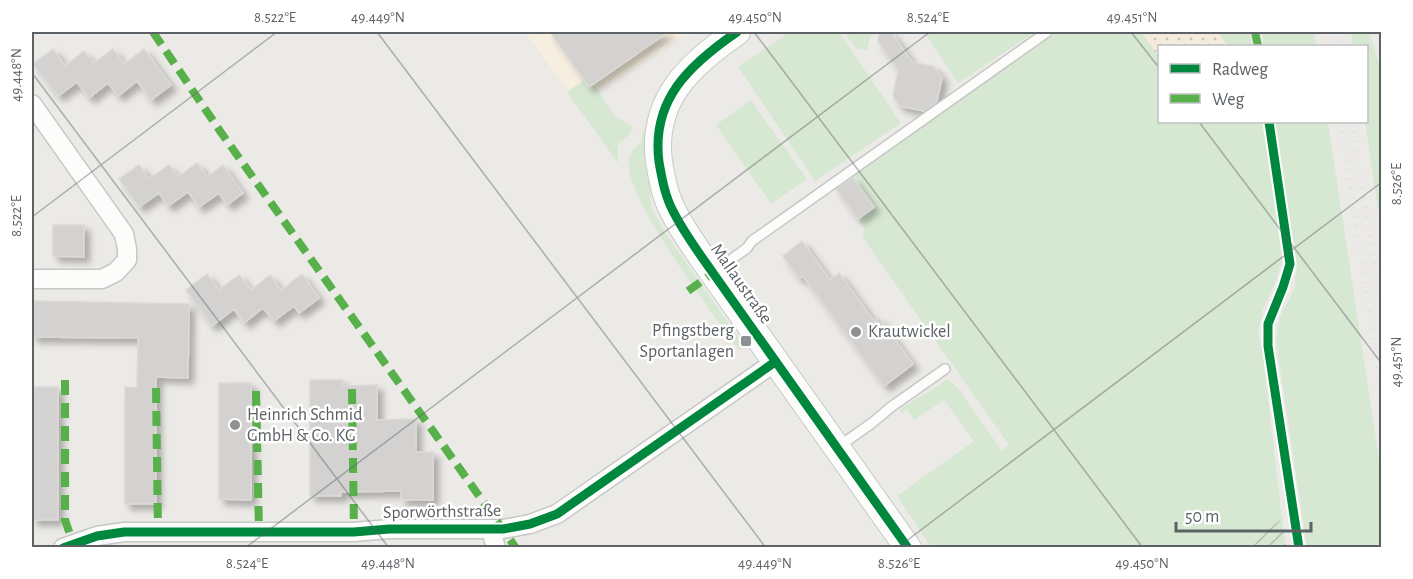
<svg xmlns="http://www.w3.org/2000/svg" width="1413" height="579" font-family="'Alegreya Sans',sans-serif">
<defs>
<pattern id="sand-dots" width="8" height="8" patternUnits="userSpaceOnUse" patternTransform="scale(1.5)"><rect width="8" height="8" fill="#f4ebdc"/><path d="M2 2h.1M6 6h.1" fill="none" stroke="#c9c2b6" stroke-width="1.8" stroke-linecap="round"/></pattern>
<pattern id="garden-furrows" width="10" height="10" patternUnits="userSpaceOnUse" patternTransform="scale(1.5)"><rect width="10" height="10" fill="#d7e8d2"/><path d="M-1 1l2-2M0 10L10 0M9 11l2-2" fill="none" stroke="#b2bfae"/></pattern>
<filter id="shadow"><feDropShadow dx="5.5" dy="5.5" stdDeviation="3" flood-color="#0004"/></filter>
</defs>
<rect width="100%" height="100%" fill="#eceae7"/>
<path fill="#f6eedf" d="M525 32H689L578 104Z"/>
<g fill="#d7e8d2">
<path d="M790 32H839L901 123 815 181 738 67Z"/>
<path d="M844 32H877L870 37 867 50 856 48Z"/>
<path d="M924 32H1035L958 83Z"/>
<path d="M1055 32H1141L1159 57 1160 122H1263L1282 259 1276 281 1263 309 1258 332 1263 354 1282 519 1240 547H931L897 496 974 441 944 400 914 420 907 409 901 414 899 410 948 379 957 387 1002 451 1009 445 863 238 864 228 858 219 874 207 851 176Z"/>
<path d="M1217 32H1250L1252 46H1228Z"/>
<path d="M1262 32H1314L1316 46H1264Z"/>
<path d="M1351 32H1369L1381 69V229L1365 122H1366V46H1353Z"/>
<path d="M589 77 614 115 633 128 628 136 618 144V163L567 92Z"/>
<path d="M751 100 807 179 771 204 716 125Z"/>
<path d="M1274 122H1328L1381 473V547H1307L1276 342 1280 316 1295 287 1297 264Z"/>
<path d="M643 129 649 130 653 185 650 193 651 207 664 231 744 346 739 350C715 316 624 198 629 161 630 152 634 148 641 143Z"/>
</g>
<path fill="url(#sand-dots)" d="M1141 32H1217L1228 46H1160L1159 57Z"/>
<path fill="url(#garden-furrows)" d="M1282 519 1286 547H1240Z"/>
<g fill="#d4d2d1" stroke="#dbd9d6" stroke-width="1.5" filter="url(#shadow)">
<path d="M550 32H668L589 87Z"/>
<path d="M880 32H891L912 62 934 67 942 78 937 101 924 111 900 106 893 96 898 70 878 41Z"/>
<path d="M53 49 65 66 84 51 94 63 113 49 124 64 144 49 171 85 151 100 137 81 118 96 108 83 89 98 77 82 58 96 33 64Z"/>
<path d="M197 163 207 177 223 165 243 193 227 205 219 193 199 207 188 192 168 206 159 193 139 207 119 179 139 165 149 179 169 165 178 177Z"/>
<path d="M853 178 874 207 858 219 836 189Z"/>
<path d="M53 225H84V257L53 256Z"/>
<path d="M802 241 830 280 839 273 874 321 879 318 913 364 884 386 803 276 799 278 783 256Z"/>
<path d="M207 274 219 290 239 275 251 290 270 275 281 290 302 274 319 298 299 313 294 306 274 321 263 308 244 323 234 309 212 326 186 290Z"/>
<path d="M32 301 189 304 188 378 156 377V504H125V387L137 388 138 338 32 337Z"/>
<path d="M310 380H342V386L377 385V420L416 419V452H433V500H401V491L341 492V496H310Z"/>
<path d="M219 383H251V500L219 499Z"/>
<rect x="32" y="387" width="26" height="133"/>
</g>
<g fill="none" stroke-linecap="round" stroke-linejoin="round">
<g stroke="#c7c7c8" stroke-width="12">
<g id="lane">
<path d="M714 272 747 248 752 241 1047 32"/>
<path d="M838 447 872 423 891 407 945 369"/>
</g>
</g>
<g stroke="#c7c7c8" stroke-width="21">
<g id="street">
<path d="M32 104 124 234 127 249V260L116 272 102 279H32"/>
<path d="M491 530 496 548"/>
<path d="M63 548 97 536 124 532H354L389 529H503L530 524 557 514 775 362"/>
</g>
</g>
<g stroke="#c8c9c9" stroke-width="28">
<path id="secondary" d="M737 32C689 65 651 100 659 162 662 179 665 196 673 211 684 233 699 253 713 273L908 548"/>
</g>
<use href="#lane" stroke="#fcfcfb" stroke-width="9"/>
<use href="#street" stroke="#fcfcfb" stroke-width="18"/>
<use href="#secondary" stroke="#fcfcfb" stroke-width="26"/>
<g stroke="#e3e2e2" stroke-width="4.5" stroke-dasharray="1.5 8" stroke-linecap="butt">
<path d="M1326 32 1328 46"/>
<path d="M1339 32 1341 46"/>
<path d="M1340 122 1382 393"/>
<path d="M1352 122 1382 310"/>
</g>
<g stroke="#58b04a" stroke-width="8" stroke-dasharray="15 8" stroke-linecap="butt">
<path d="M153 32 220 131 516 548"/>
<path d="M1255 32 1258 46"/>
<path d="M688 291 713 273"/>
<path d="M65 380V520L73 543"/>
<path d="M156 388 158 532"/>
<path d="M352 389 354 532"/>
<path d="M256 391 259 532"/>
</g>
<g stroke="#fff" stroke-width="13">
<g id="cycleway">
<path d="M737 32C689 65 651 100 659 162 662 179 665 196 673 211 684 233 699 253 713 273L908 548"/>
<path d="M1269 122 1290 264 1283 287 1268 324V346L1299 548"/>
<path d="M63 548 97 536 124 532H354L389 529H503L530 524 557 514 775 362"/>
</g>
</g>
<use href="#cycleway" stroke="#00873e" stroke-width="9"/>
</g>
<path fill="none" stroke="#5c6165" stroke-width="1.5" stroke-opacity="0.45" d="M377 32 766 548M754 32 1143 548M1131 32 1160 69M32 73 389 548M1199 122 1382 364M32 217 277 32M245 548 930 32M897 548 1382 182"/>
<g fill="#8e9192" stroke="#fff" stroke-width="2">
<circle cx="856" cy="332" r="6"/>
<rect x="740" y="335" width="12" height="12" rx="3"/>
<circle cx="235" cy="425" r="6"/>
</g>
<g text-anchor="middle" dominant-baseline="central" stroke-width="5" stroke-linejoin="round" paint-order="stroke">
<g font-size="18" fill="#5c6165" stroke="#fff">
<text transform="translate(741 284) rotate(55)">Mallaustraße</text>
<text transform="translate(442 512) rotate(-1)">Sporwörthstraße</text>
</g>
<g font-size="18" fill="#5c6165" stroke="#fff" text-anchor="start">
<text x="734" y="331" text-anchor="end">Pfingstberg<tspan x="734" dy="21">Sportanlagen</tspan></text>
<text x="868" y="332">Krautwickel</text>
<text x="247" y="415">Heinrich Schmid<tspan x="247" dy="21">GmbH &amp; Co. KG</tspan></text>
</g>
</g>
<rect width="1413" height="579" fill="none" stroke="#ffffff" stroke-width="66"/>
<rect x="1158" y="45" width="210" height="78" fill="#ffffff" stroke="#bec0c1" stroke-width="1.5"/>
<rect x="1170" y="64" width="30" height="9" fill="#00873e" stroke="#bec0c1" stroke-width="1.5"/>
<text x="1212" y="75" font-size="18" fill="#5c6165">Radweg</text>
<rect x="1170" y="94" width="30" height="9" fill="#58b04a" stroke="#bec0c1" stroke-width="1.5"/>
<text x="1212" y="105" font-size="18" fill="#5c6165">Weg</text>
<path d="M1176 522v9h135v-9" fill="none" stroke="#5c6165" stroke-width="3"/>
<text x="1185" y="522" font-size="18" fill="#5c6165" stroke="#ffffff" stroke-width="4.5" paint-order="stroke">50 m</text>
<rect x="33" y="33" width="1347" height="513" fill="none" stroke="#5c6165" stroke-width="2"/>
<g font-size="15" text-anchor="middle" fill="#5c6165">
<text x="275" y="22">8.522°E</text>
<text x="378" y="22">49.449°N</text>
<text x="755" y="22">49.450°N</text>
<text x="928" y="22">8.524°E</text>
<text x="1132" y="22">49.451°N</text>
<text transform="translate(16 75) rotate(-90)" y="5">49.448°N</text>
<text transform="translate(1396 184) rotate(-90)" y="5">8.526°E</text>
<text transform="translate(16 216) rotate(-90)" y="5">8.522°E</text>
<text transform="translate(1396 362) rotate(-90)" y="5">49.451°N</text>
<text x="247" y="568">8.524°E</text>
<text x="388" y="568">49.448°N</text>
<text x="765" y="568">49.449°N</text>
<text x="899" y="568">8.526°E</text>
<text x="1142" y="568">49.450°N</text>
</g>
</svg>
